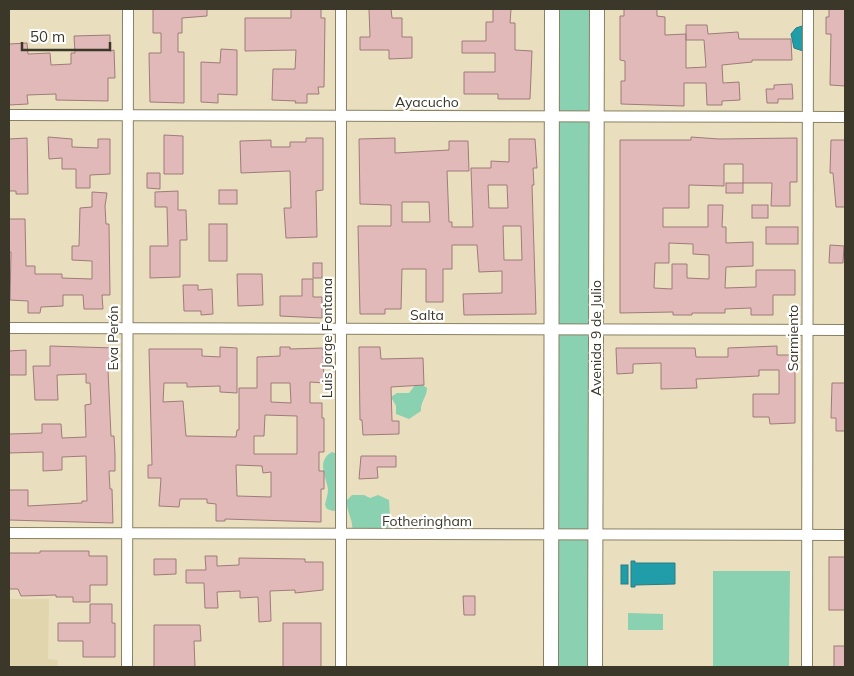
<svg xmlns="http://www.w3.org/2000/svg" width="854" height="676" font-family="Mulish,sans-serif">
<rect width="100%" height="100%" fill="#e9dfbe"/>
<path fill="#e0d5ac" d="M9 599H49L48 659 58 660 57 667H9Z"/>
<g fill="#89d1b1">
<path d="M559 9H590L588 667H557Z"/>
<path d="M420 383 427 388C427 397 420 402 421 411L409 419 396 414V406L391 397 397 393H409L416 384Z"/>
<path d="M332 452 338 454V510L333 511 327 509 325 505C326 499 328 495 328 489 326 476 316 461 332 452Z"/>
<path d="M352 495H364L370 498 378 495 389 500 390 517 387 531 356 530 352 527C353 520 346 511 347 500Z"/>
<path d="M713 571H790L789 667H713Z"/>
<path d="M628 613 663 614V630H628Z"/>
</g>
<g fill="#219ca9" stroke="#297e83">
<path d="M805 25 806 52 794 48 791 34 796 28Z"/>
<path d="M631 561H635V563H675V584L635 585V587H631Z"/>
<rect x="621" y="565" width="7" height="19"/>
</g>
<g fill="#e1b9b8" stroke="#9f7b7a" fill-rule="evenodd">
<path d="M153 9H207V16L182 18V33H178V52H184V103L150 102 149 53H161V33H153Z"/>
<path d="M291 9H321V18H325L324 87H318L319 94H307V103H295L296 101 272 100 273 69H295L296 50 245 51V18H291Z"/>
<path d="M369 9H391L392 18H402V37H412V58L389 59V50H360V37H370Z"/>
<path d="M493 9H511L510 23H515V50L532 51 530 99H498V94H464V72H495V53H462V41H486V22H493Z"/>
<path d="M624 9H657V16L665 17V35L686 34V40V25H707L708 34 738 32 739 39H791L792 60H752V62L722 65 723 83 739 82 740 100 722 101V105H707L706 83H684V106L621 104V81H625V61L620 60V16H624ZM686 40H704L706 67 686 68Z"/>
<path d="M829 9H845V86L830 85 831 34H826V17H829Z"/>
<path d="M110 35V51L114 50 115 78H108V101L56 100V94L27 95 28 104 9 105V44L27 43 28 54 50 53 51 65 71 64V53H75L74 36Z"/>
<path d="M221 49 237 50V95L218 94V103L201 102V62L220 63Z"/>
<path d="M792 84 793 99H778V103H767L766 89H774V85Z"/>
<path d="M164 135 183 136V174H164Z"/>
<path d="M48 137 72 139V147L98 148V139H110V174L90 175V188H76V169H62V158L49 159Z"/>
<path d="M691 137 719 139 797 138V182H790V206H771L772 183H743V164H724V186L689 185V208H663V227H708V205H723L722 227H726V243L753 242V266L726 267 725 288 756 287V270H795V295H773V315H751V308L725 309V313H692V315H673V312L620 313V140H691ZM669 243 693 244V254L709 255V279L687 278V264H672V289L654 288 655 263H669Z"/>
<path d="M27 138 28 194H16V191H9V139Z"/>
<path d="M306 138H323V190L316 191 317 237 286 238 284 208H291L290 171 241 173 240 141 271 140V147H290V142H306Z"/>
<path d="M395 138V153L449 150V141H468L469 171H447L449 222H452V227H473L471 168H491V161L509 162V139H535L537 168H533L534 185H532L536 314 464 315 463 294 502 293V271L479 272 477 245H452V269H443V302H426V269H402L401 309H385V314H360L358 226H391V205L360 204 359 139ZM488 185H507L508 208H489ZM402 202H429L430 222H402ZM503 226H521L522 260H504Z"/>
<path d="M831 140H845V207H836L833 173H830Z"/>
<path d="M147 173H160V189L147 188Z"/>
<rect x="726" y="183" width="17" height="10"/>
<rect x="219" y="190" width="18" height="14"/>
<path d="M178 191V210H186L187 240H180V277L150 278V246H168L167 207H155V192Z"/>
<path d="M92 192 107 193 105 206 106 224H109L110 295H102L103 309H84L83 295H63V306L41 307 40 313H28V301L10 300 11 252H9V219H25L26 266H35V274H62V278L92 279V261L72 260V246H79L80 208 92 207Z"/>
<rect x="752" y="205" width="16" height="13"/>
<rect x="209" y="224" width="18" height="37"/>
<rect x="766" y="227" width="32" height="17"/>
<path d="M830 245 844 246 843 263H829Z"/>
<rect x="313" y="263" width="9" height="15"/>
<path d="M237 274H262L263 305 238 306Z"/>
<path d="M302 279H313V297H322V318L280 316V296H302Z"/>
<path d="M183 285H198V290L212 289 213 314 201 315V311H184Z"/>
<path d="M50 346 114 348 115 370H108L111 436H114L115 454V471H109L110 489H112L113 523 9 520V490H28V506L82 503V501H87L86 456 62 457V470L43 471V452L9 453V434L42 433V424H61L62 438 86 437 85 405 91 404 90 383H86V374L57 375 58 400H35L33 366H50Z"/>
<path d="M777 346V355H795V423L770 424 769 417H753V394H779V370H759V376L696 379 697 388 661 389V363L633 364V373L617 374 616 348H695L696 357H728V348Z"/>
<path d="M220 347 237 348V393L220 392V386L187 387V383H164L163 402 183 401 186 436 236 437 237 430H239V388H257V357L280 356V347H290V349L323 348 324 383 310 382V403H322V418H324V452H319V471H324V489H321V522L225 519V521H216V504L207 503V499H180L179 507 159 506 161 478H148V465H152L149 349H202V356L220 357ZM271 383H290L291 403 271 402ZM265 415 297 416V454H254V436H264ZM236 465 262 466 263 473 271 472V497L237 496Z"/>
<path d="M359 347H380L381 359 423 358 424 385 391 387 392 421H399V434L363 435 362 420H360Z"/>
<path d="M26 350V375H9V351Z"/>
<path d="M832 383H845V431H836V418H831Z"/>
<path d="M361 456H396V467H377L378 478 359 479Z"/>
<path d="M40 551H89V556H107V585H90V602H73V597H56V595L21 596 18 589H9V553H40Z"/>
<path d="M205 556H217V566L239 565V558L305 559V562H323V590L295 593V590L270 591 271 621 259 622 258 597 240 598V591L217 592 218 608H205L204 583H186V570H206Z"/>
<rect x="829" y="557" width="16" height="53"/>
<path d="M154 559H176V574L154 575Z"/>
<path d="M463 596H475V615H464Z"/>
<path d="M90 604H112V623H115V657H83V641H58V623H90Z"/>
<rect x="283" y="623" width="38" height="44"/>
<path d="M154 625H200L201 641H194L195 667H154Z"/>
<rect x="834" y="646" width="11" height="21"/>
</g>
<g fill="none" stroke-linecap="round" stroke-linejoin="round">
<g stroke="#898162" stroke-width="12">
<g id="minor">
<path d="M9 115 845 117"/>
<path d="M9 328 845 330"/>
<path d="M9 533 845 535"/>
<path d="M127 667 128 9"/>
<path d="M341 667V9"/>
<path d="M807 667 808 9"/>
</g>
</g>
<g stroke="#898162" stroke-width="16">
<g id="secondary">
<path d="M551 667 552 9"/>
<path d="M595 667 597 9"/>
</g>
</g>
<use href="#minor" stroke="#fff" stroke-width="10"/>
<use href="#secondary" stroke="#fff" stroke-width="14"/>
</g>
<g text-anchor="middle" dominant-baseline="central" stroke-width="4.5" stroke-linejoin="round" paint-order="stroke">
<g font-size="14" fill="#3b382a" stroke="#fff">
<text x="427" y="102">Ayacucho</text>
<text x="427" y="315">Salta</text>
<text transform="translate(113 338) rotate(-90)">Eva Perón</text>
<text transform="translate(327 338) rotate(-90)">Luis Jorge Fontana</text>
<text transform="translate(596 338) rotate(-90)">Avenida 9 de Julio</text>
<text transform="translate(793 338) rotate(-90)">Sarmiento</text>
<text x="427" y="521">Fotheringham</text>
</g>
</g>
<rect width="854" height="676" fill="none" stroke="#3b382a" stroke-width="20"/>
<path d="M22 42v8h88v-8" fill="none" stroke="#3b382a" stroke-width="2.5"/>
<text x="30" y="42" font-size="15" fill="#3b382a" stroke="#ffffff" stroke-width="4" paint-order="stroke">50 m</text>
</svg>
